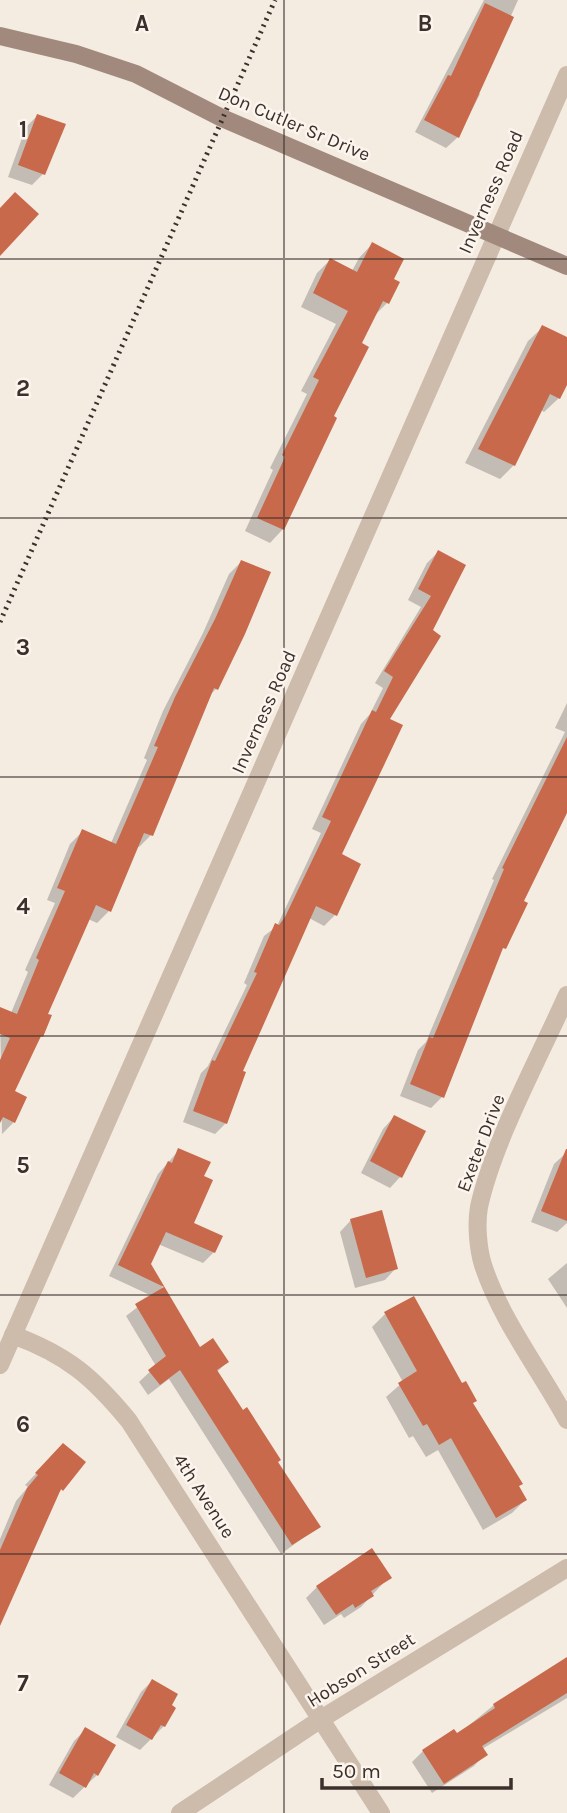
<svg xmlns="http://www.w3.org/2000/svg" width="567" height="1813" font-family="Karla,sans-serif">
<rect width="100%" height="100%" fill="#f4ebe1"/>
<g fill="#0003">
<path d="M484 0H518L477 92 480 94 458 137 446 148 415 132Z"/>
<path d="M37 116 43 174 32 185 8 177 26 127Z"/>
<path d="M372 244 392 280 387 303 373 317 360 344 283 529 270 543 245 531 273 470 270 468 307 394 301 391 336 324 301 307 317 273 330 260 352 271 359 258Z"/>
<path d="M543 327 567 339V381L559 398 544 412 541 410 514 465 500 479 465 463 528 341Z"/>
<path d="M438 552 464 566 387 720 340 855 335 915 324 926 309 918 241 1072 226 1123 215 1134 183 1122 201 1073 208 1066 247 985 244 983 264 936 277 926 321 833 312 829 361 724 370 714 383 688 375 683 421 607 408 600 427 563Z"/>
<path d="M241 562 216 689 208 697 151 835 139 847 136 846 109 911 97 923 88 919 46 1015 41 1036 12 1092 14 1122 2 1134 0 1009 11 1013 28 972 25 970 55 903 47 900 70 844 82 832 111 843 147 760 144 758 163 711 203 633 229 574Z"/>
<path d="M567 703V808L521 902 442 1097 431 1108 400 1096 418 1050 426 1042 494 880 492 879 565 732 555 728Z"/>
<path d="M394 1117 401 1176 390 1188 361 1173 383 1129Z"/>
<path d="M179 1150 202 1177 192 1224 221 1237 214 1252 203 1263 158 1244 149 1264 199 1350 227 1362 217 1372 318 1527 281 1554 169 1379 148 1395 139 1382 156 1366 126 1316 152 1296 109 1276 158 1174Z"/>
<path d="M566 1153 567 1223 557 1232 531 1222 554 1164Z"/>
<path d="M351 1220 396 1268 385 1280 355 1288 340 1232Z"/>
<path d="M567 1263V1308L548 1279Z"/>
<path d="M385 1314 525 1500 512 1513 483 1530 438 1450 426 1457 413 1436 409 1438 386 1397 403 1382 372 1327Z"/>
<path d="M63 1446 83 1463 56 1496 0 1616V1539L16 1501 28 1487 25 1485Z"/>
<path d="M389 1577 361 1607 344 1618 341 1614 324 1625 306 1598 317 1587Z"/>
<path d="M567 1658V1698L482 1749 485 1754 474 1766 432 1793 412 1762 423 1751 457 1735 494 1705Z"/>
<path d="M152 1681 164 1726 140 1750 116 1737 141 1692Z"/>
<path d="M85 1730 97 1775 73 1798 49 1785 74 1741Z"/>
</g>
<g fill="#c8694b">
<path d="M485 3 514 17 459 138 424 120 448 75 451 76Z"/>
<path d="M37 114 66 124 45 175 18 165Z"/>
<path d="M15 192 39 214 0 256V208Z"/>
<path d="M372 242 404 259 394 279 400 282 389 304 383 301 362 343 369 347 334 416 337 418 284 530 257 518 285 457 282 455 319 380 313 377 348 311 313 293 330 258 357 272Z"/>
<path d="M542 325 567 337V385L560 399 550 394 515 466 478 449Z"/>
<path d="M438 550 466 565 433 630 441 636 390 719 403 725 342 854 361 864 337 916 316 906 243 1071 246 1072 227 1124 193 1111 212 1060 215 1061 257 973 254 972 275 923 279 925 285 917 331 821 322 817 372 710 376 712 393 677 384 671 431 596 418 589Z"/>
<path d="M241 560 271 572 245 634 218 690 214 688 153 836 144 833 111 912 96 905 48 1014 52 1015 43 1037 41 1036 15 1091 27 1097 15 1123 3 1117 0 1123V1060L10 1038 0 1034V1007L17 1014 39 960 36 958 65 891 57 888 82 829 116 844 158 747 154 746 175 697 215 619Z"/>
<path d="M567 737V813L524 901 528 903 506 949 503 948 444 1098 410 1084 429 1037 433 1038 504 869 502 868Z"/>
<path d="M394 1115 426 1131 402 1178 370 1161Z"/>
<path d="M178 1148 211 1162 204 1176 213 1180 194 1223 223 1236 215 1253 166 1232 151 1264 200 1347 213 1338 229 1362 217 1370 243 1410 247 1407 281 1460 278 1462 321 1527 292 1545 180 1370 160 1385 148 1370 166 1356 135 1304 164 1287 118 1265 168 1161 172 1163Z"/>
<path d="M566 1149H567V1221L541 1211Z"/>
<path d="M382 1210 398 1269 366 1278 350 1219Z"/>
<path d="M414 1296 462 1383 466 1381 477 1401 473 1403 523 1484 519 1486 527 1500 496 1518 451 1438 439 1445 427 1424 423 1426 398 1383 417 1371 384 1312Z"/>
<path d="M63 1443 86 1462 63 1491 61 1489 0 1626V1550L27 1488 38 1475 35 1473Z"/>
<path d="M372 1548 392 1578 371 1591 374 1596 355 1608 353 1604 336 1615 316 1586Z"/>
<path d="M567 1657V1693L482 1746 488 1755 444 1784 422 1750 454 1729 457 1733 495 1708 493 1704Z"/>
<path d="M152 1679 178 1694 172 1705 176 1708 165 1727 161 1725 152 1740 126 1725Z"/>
<path d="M85 1727 116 1745 98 1776 94 1773 86 1788 59 1773Z"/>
</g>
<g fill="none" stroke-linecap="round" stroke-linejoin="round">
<g stroke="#cdbbac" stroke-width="18">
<path d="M567 995C539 1058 493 1142 479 1207 476 1224 478 1249 483 1265 501 1320 540 1370 567 1420"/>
<path d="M13 1335C67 1355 93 1377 129 1421L381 1813"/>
<path d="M0 1365 567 75"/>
<path d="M180 1813 321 1719 567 1568"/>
</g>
<path stroke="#a18a7d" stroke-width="18" d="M0 36 76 54 136 74 222 118 567 266"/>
<path stroke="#3b302b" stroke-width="5" stroke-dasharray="2 5" stroke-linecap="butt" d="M0 622 275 0"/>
</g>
<path fill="none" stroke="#3b302b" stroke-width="2" stroke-opacity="0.55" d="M284 0V1813M0 259H567M0 518H567M0 777H567M0 1036H567M0 1295H567M0 1554H567"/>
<g text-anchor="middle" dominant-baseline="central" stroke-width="5" stroke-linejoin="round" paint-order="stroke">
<g font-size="19" fill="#3b302b" stroke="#fbf5ee">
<text transform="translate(294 124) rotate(23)">Don Cutler Sr Drive</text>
<text transform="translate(491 192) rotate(-66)">Inverness Road</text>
<text transform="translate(264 712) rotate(-66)">Inverness Road</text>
<text transform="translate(481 1143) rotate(-69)">Exeter Drive</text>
<text transform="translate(204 1496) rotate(57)">4th Avenue</text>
<text transform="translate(361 1670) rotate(-32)">Hobson Street</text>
</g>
</g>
<g font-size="23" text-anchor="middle" font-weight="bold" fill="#3b302b" stroke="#fbf5ee" stroke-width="5" stroke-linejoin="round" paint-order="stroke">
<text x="142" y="31">A</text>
<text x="425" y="31">B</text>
<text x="23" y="137">1</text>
<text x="23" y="396">2</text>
<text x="23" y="655">3</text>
<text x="23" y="914">4</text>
<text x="23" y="1173">5</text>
<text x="23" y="1432">6</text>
<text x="23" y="1691">7</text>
</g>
<path d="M322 1778v10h189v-10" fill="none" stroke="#3b302b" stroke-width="3.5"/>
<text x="332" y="1778" font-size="21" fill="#3b302b" stroke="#fbf5ee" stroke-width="5" paint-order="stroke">50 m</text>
</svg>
